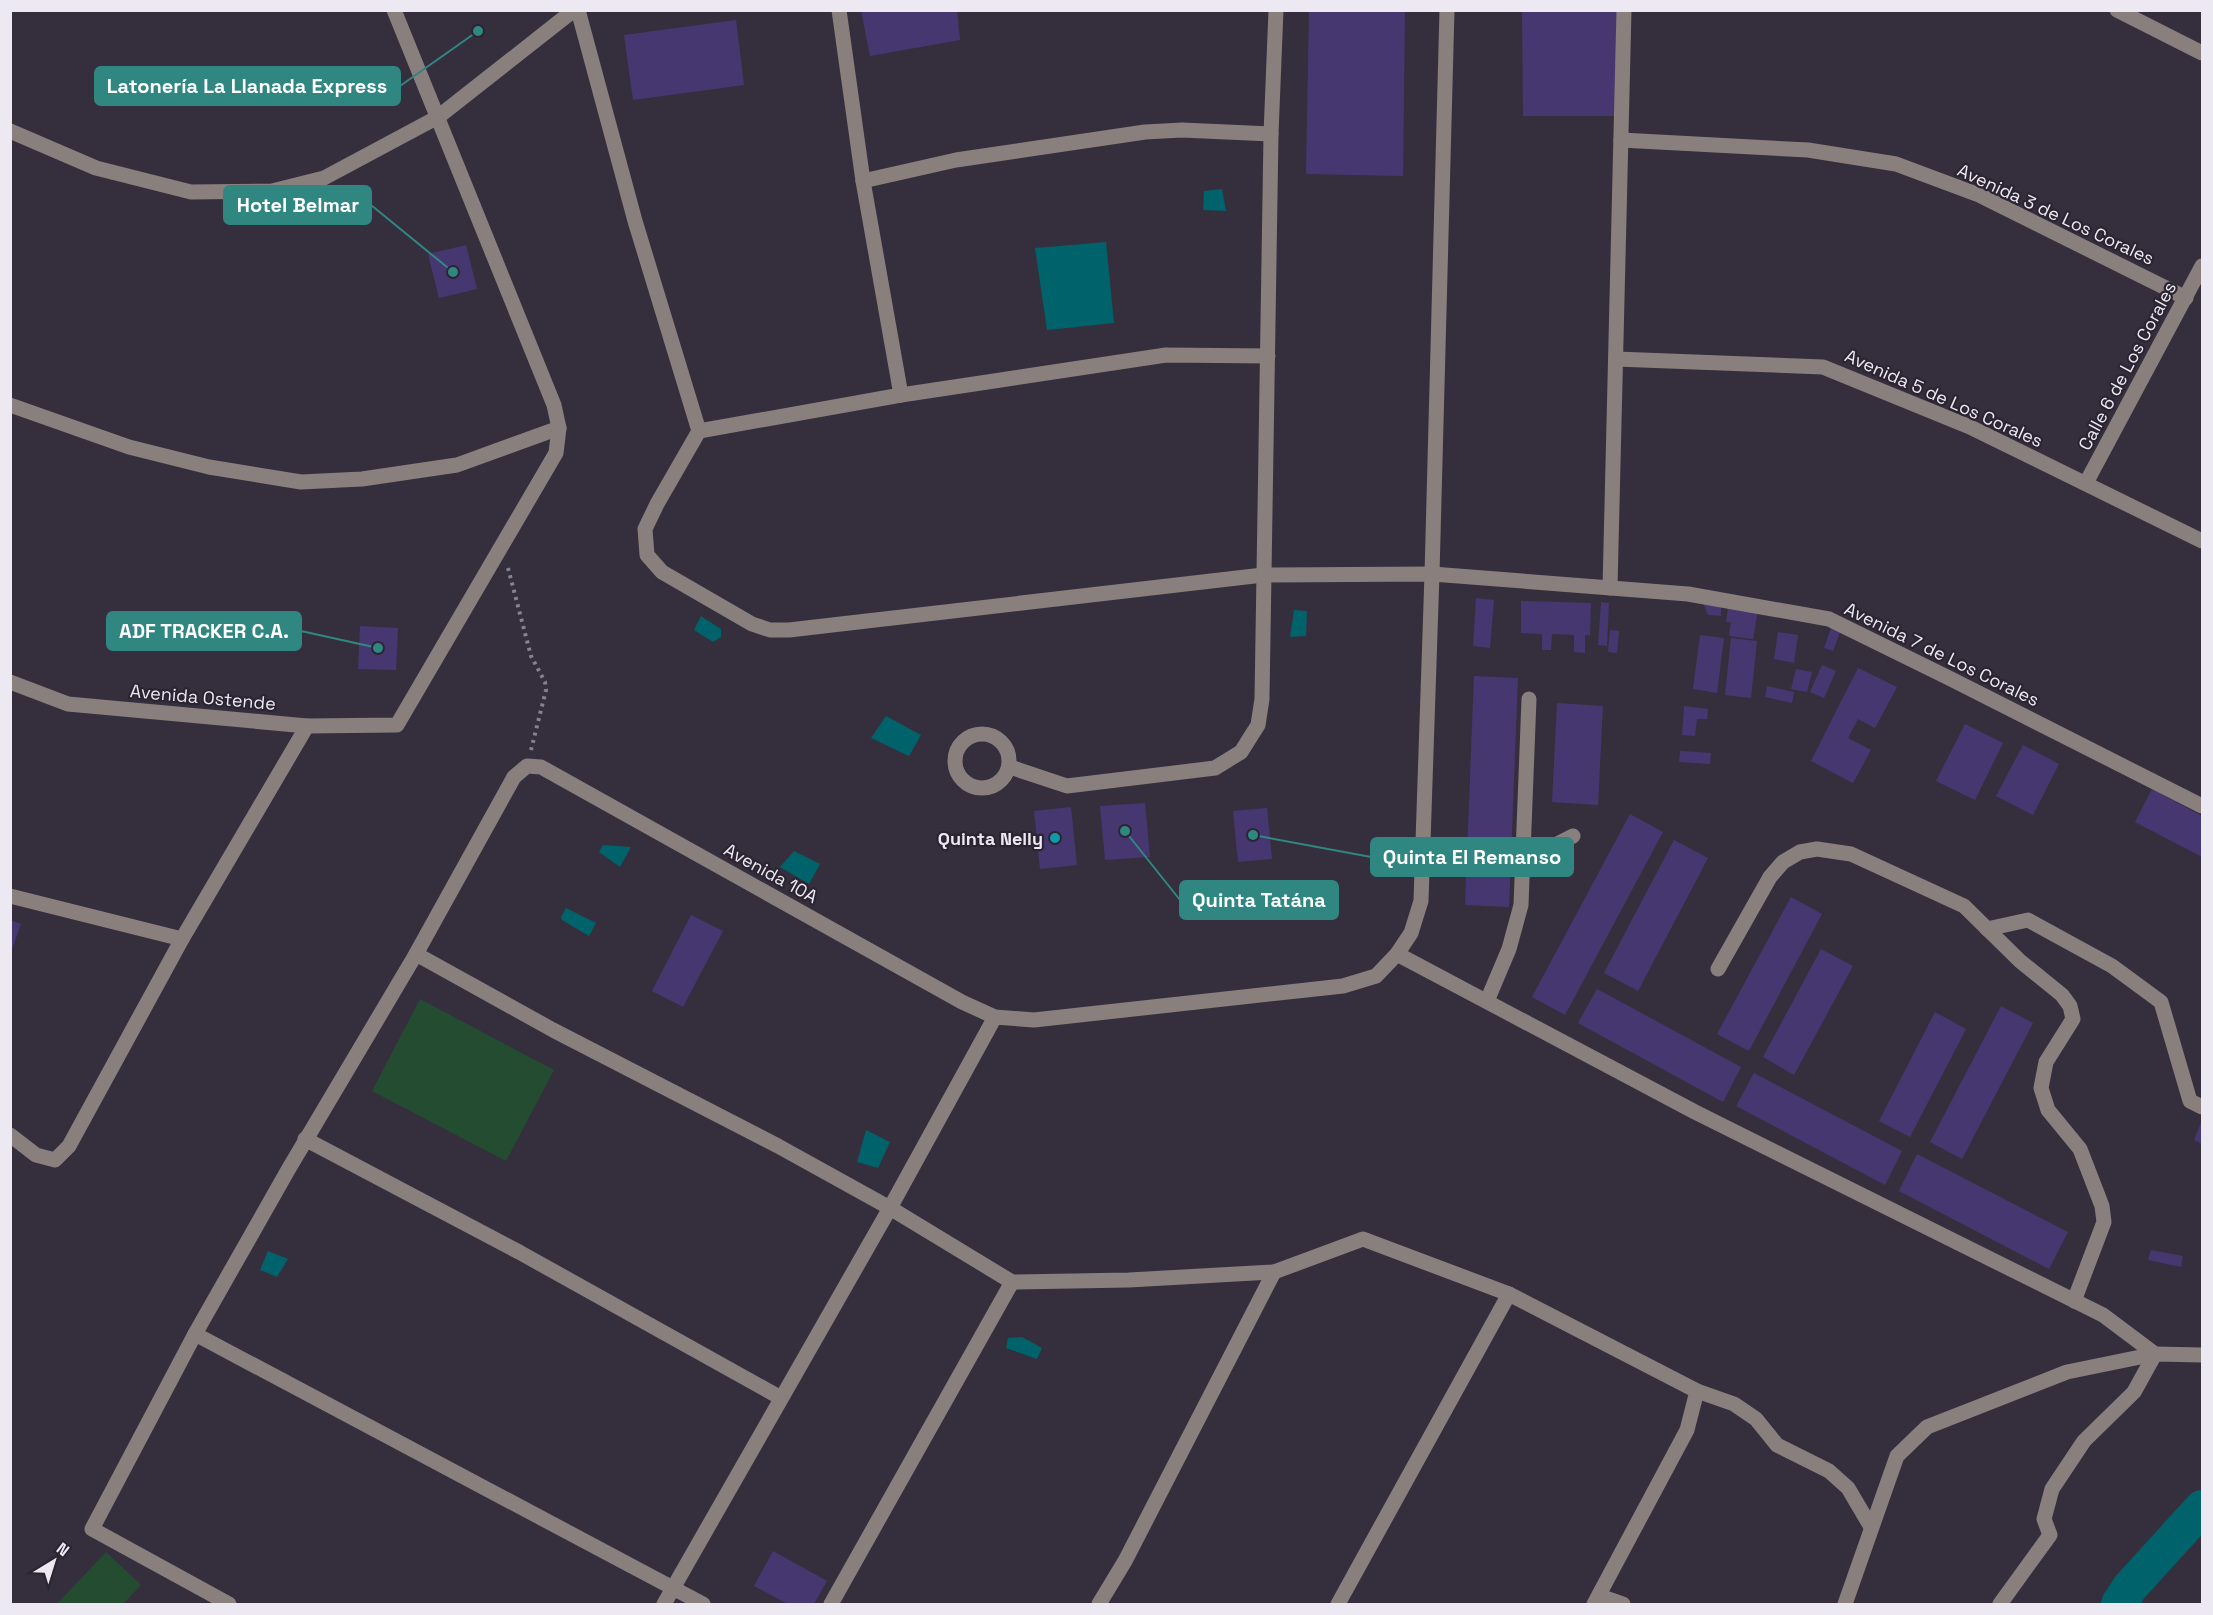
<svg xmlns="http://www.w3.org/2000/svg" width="2213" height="1615" font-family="'Space Grotesk',sans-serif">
<rect width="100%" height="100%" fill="#352f3d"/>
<g fill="#244c31">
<path d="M420 999 554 1070 506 1161 372 1091Z"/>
<path d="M106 1552 141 1585 123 1604H57Z"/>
</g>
<g fill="#00626b">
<path d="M1222 189 1226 211 1203 210 1204 191Z"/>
<path d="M1106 242 1114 323 1047 330 1035 248Z"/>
<path d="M1294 610 1307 611 1306 636 1290 637Z"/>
<path d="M701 616 721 629V637L713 642 694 630Z"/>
<path d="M886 716 921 735 909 756 871 738Z"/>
<path d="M603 845 631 847 620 867 599 852Z"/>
<path d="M794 851 820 864 809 884 780 867Z"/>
<path d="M566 908 596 923 589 936 562 920 561 917Z"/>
<path d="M866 1130 890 1142 878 1168 857 1162Z"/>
<path d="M268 1251 288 1259 277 1277 260 1270Z"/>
<path d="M1022 1337 1042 1348 1037 1359 1006 1348 1008 1338Z"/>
</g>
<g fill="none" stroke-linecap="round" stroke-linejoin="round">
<path stroke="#00626b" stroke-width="36" d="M2119 1604 2130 1587 2202 1508"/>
</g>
<g fill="#473771">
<path d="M861 10H957L960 40 870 56Z"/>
<path d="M1309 10H1405L1403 176 1306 174Z"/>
<path d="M1522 10H1618V116H1523Z"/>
<path d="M736 20 744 85 633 100 624 35Z"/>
<path d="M466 245 477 289 439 298 428 254Z"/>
<path d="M1476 598 1494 600 1490 648 1473 646Z"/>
<path d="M1521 601 1591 603 1590 635H1585V653L1574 652V635L1552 634 1551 650H1542V634L1521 633Z"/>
<path d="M1601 602 1609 603 1607 646 1598 645Z"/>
<path d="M1703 603 1721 604V616L1708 615Z"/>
<path d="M1728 607 1758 610 1753 639 1729 636 1731 622H1726Z"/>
<path d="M360 626 398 628 396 670 358 669Z"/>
<path d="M1831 628 1840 632 1833 651 1824 648Z"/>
<path d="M1610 630 1619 631 1617 653 1608 652Z"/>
<path d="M1778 632 1798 635 1794 663 1774 659Z"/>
<path d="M1700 635 1724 638 1717 693 1693 689Z"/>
<path d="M1731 638 1757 641 1751 698 1725 695Z"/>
<path d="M1822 665 1836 671 1824 698 1810 692Z"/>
<path d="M1858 668 1897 687 1875 728 1858 719 1848 738 1871 750 1853 783 1811 761Z"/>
<path d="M1796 669 1812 672 1807 692 1791 689Z"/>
<path d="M1474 676 1518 678 1509 907 1465 905Z"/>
<path d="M1767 686 1794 692 1792 703 1765 697Z"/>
<path d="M1557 703 1603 706 1598 805 1552 802Z"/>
<path d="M1684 706 1708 709 1707 719H1697L1695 736 1682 735Z"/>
<path d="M1965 724 2003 743 1975 800 1936 781Z"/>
<path d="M2023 745 2059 764 2033 815 1996 796Z"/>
<path d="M1680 751 1711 753 1710 764 1679 762Z"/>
<path d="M2152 789 2202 816V857L2135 822Z"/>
<path d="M1145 803 1150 857 1105 860 1100 806Z"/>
<path d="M1071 807 1077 865 1040 869 1034 811Z"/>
<path d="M1267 808 1272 859 1238 862 1233 811Z"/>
<path d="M1630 814 1663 832 1565 1015 1532 997Z"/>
<path d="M1674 840 1708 858 1638 991 1604 973Z"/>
<path d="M1791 897 1822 914 1749 1051 1717 1034Z"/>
<path d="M691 915 723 931 683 1007 652 991Z"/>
<path d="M10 920 21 924 11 952H10Z"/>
<path d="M1821 949 1853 966 1794 1075 1763 1057Z"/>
<path d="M1597 989 1741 1067 1723 1102 1578 1023Z"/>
<path d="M2001 1006 2033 1023 1962 1159 1930 1142Z"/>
<path d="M1935 1012 1966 1029 1910 1137 1879 1121Z"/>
<path d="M1754 1073 1902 1151 1885 1185 1736 1106Z"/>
<path d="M2202 1120V1144L2194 1140Z"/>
<path d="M1917 1154 2068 1232 2049 1269 1899 1191Z"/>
<path d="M2151 1250 2183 1256 2181 1267 2148 1260Z"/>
<path d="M773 1551 827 1581 814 1604H788L754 1586Z"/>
</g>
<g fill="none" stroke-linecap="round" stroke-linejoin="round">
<path stroke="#86818d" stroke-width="4" stroke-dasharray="3 4.5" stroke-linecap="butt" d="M508 568 531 656 545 682 546 690 531 750"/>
<g stroke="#897f7d" stroke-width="15">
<path d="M578 10 635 221 699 431 657 504 645 529 647 555 662 572 752 624 770 630H789L1263 575 1432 574 1688 594 1829 619 1949 678 2202 806"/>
<path d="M839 10 863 181 901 395"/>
<path d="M2117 10 2202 53"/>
<path d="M10 131 96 168 191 192 272 191 324 178 438 117 574 10"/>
<path d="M1621 140 1808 150 1896 164 1979 195 2186 298"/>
<path d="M863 181 956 160 1145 132 1182 130 1271 134"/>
<path d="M1616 359 1823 367 1970 427 2202 541"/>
<path d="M10 405 129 447 209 467 301 482 362 479 457 465 559 428"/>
<path d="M699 431 901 395 1166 355 1268 356"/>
<path d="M2086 483 2202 266"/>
<path d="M1610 588 1624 10"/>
<path d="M10 682 68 704 307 726 397 725 556 453 559 428 554 405 394 10"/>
<circle cx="982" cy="761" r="27"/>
<path d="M1010 767 1067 786 1215 768 1241 752 1258 725 1262 699 1271 134 1276 10"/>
<path d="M1522 862 1573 836"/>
<path d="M10 896 182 939"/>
<path d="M1987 929 2028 920 2112 966 2161 1002 2190 1101 2202 1107"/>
<path d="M416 954 553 1030 778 1146 890 1208 1012 1282 1129 1280 1274 1272 1363 1239 1509 1294 1697 1391 1687 1430 1594 1604"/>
<path d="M1397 954 1695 1112 2103 1315 2155 1354 2134 1392 2084 1441 2052 1489 2044 1519 2050 1535 2000 1604"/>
<path d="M1718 969 1770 877 1783 862 1800 852 1817 849 1851 854 1964 906 2020 961 2062 995 2070 1006 2073 1019 2046 1062 2041 1088 2048 1110 2080 1149 2102 1206 2104 1222 2074 1301"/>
<path d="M1487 1001 1509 949 1521 905 1529 699"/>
<path d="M10 1135 36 1155 55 1160 69 1146 182 939 307 726"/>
<path d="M305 1139 519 1252 781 1398"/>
<path d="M195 1334 703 1604"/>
<path d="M1697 1391 1734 1404 1756 1419 1777 1445 1829 1471 1848 1488 1871 1527"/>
<path d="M1600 1596 1623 1604"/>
<path d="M229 1604 92 1529 195 1334 288 1170 416 954 514 777 527 766 541 767 962 1002 995 1017 1034 1020 1343 986 1376 976 1397 954 1411 933 1421 901 1432 574 1447 10"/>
<path d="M664 1604 890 1208 995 1017"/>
<path d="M831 1604 1012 1282"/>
<path d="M1099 1604 1125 1561 1274 1272"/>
<path d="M1338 1604 1509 1294"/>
<path d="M1845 1604 1897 1456 1927 1427 2067 1372 2155 1354 2202 1355"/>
</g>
</g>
<circle fill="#0f9aa8" stroke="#2b2533" stroke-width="2" cx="1055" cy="838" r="6"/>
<g text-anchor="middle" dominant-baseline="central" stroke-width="4.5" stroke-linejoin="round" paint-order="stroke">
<g font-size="18" fill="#ede9f2" stroke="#2b2533">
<text transform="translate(2056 214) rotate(25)">Avenida 3 de Los Corales</text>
<text transform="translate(2127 366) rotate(-62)">Calle 6 de Los Corales</text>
<text transform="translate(1944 398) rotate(24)">Avenida 5 de Los Corales</text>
<text transform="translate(1942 654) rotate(26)">Avenida 7 de Los Corales</text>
<text transform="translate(203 697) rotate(5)">Avenida Ostende</text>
<text transform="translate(771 873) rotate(29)">Avenida 10A</text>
</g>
<g font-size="18" font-weight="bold" fill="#ede9f2" stroke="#2b2533" text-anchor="end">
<text x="1043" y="838">Quinta Nelly</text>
</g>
</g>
<path fill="none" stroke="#308782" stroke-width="2" d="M478 31L400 86M453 272L371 205M378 648L301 631M1253 835L1371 857M1125 831L1180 900"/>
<g fill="#308782" stroke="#2b2533" stroke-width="2">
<circle cx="478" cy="31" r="6"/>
<circle cx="453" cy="272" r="6"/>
<circle cx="378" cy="648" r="6"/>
<circle cx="1253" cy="835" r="6"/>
<circle cx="1125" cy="831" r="6"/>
</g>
<g fill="#308782" stroke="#308782" stroke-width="2">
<rect x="95" y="67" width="305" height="38" rx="6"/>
<rect x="224" y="186" width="147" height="38" rx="6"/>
<rect x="107" y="612" width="194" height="38" rx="6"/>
<rect x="1371" y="838" width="202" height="38" rx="6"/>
<rect x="1180" y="881" width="158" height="38" rx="6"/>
</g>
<g font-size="20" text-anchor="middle" font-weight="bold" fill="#fff">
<text x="247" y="93">Latonería La Llanada Express</text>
<text x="298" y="212">Hotel Belmar</text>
<text x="204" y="638">ADF TRACKER C.A.</text>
<text x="1472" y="864">Quinta El Remanso</text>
<text x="1259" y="907">Quinta Tatána</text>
</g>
<rect width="2213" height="1615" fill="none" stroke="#ede9f2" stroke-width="24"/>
<g transform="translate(54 1561) rotate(38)" stroke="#2b2533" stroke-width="4.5" paint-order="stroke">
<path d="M0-4.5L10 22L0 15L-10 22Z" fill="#ede9f2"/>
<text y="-9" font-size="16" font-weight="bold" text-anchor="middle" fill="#ede9f2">N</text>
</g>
</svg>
